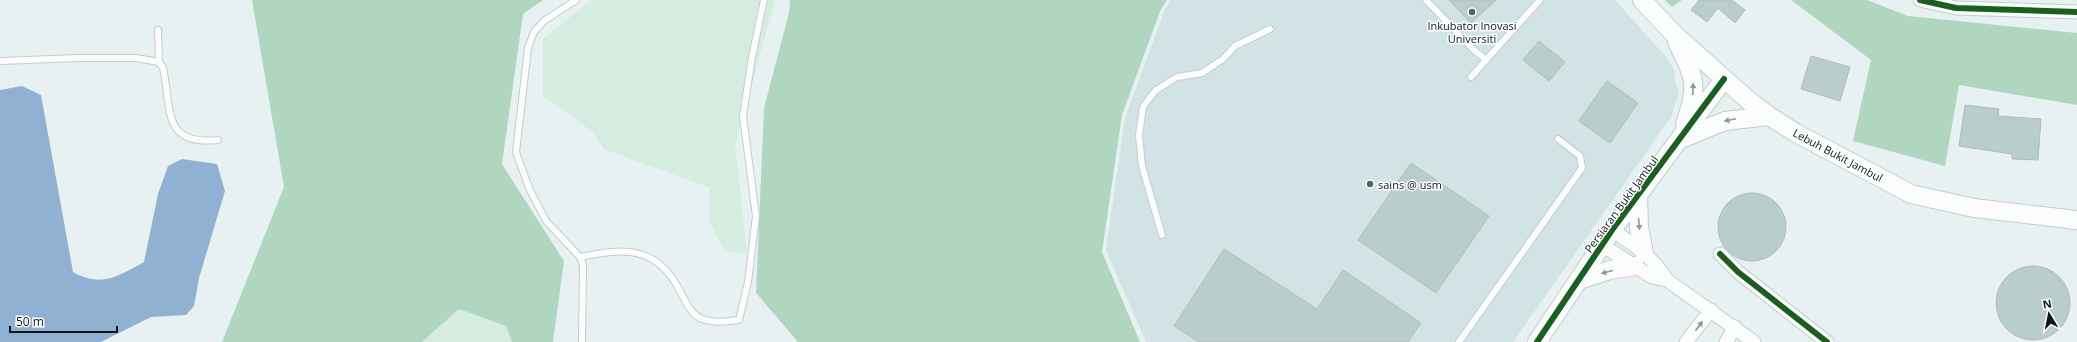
<svg xmlns="http://www.w3.org/2000/svg" width="2077" height="342" font-family="'Open Sans',sans-serif">
<rect width="100%" height="100%" fill="#e7f1f2"/>
<path fill="#d1e3e4" d="M1171 0H1615L1668 59 1676 74 1674 77 1679 93 1671 117 1513 342H1146L1106 250 1125 118 1165 9Z"/>
<g fill="#d5ede0">
<path d="M591 0H775L735 146 747 253 726 252 709 222 710 188 604 149 593 132 543 96V39Z"/>
<path d="M459 309 506 326 512 342H422Z"/>
</g>
<g fill="#b1d6c0">
<path d="M252 0H543L523 14 502 164 564 261 553 342H512L506 326 459 309 422 342H222L284 187Z"/>
<path d="M790 0H1167L1161 9 1122 115 1102 252 1140 342H798L756 293 764 108 789 13Z"/>
<path d="M1665 0H1682L1672 7Z"/>
<path d="M1791 0H1867L1908 16 2077 33V105L1959 85 1945 166 1853 141 1871 60Z"/>
</g>
<path fill="#91b1d2" d="M22 86 41 95 73 272C102 288 118 276 144 262L158 194 168 166 182 159 217 164 225 191 199 278 194 306 186 315 151 317 101 342H0V90Z"/>
<g fill="#b9cdca" stroke="#b3bbba">
<path d="M1449 0H1496L1471 23Z"/>
<path d="M1699 0H1732L1745 10 1735 23 1718 8 1707 22 1691 10Z"/>
<path d="M1539 41 1565 62 1549 81 1523 60Z"/>
<path d="M1811 56 1850 67 1840 101 1801 89Z"/>
<path d="M1607 81 1638 103 1610 143 1579 121Z"/>
<path d="M1965 105 1999 109 1998 116 2041 119 2038 160 2012 159V154L1959 146Z"/>
<path d="M1411 163 1489 216 1436 293 1358 240Z"/>
<circle cx="1752" cy="227" r="34"/>
<path d="M1224 249 1317 309 1343 270 1421 323 1408 342H1199L1174 326Z"/>
<circle cx="2033" cy="303" r="37"/>
</g>
<g fill="none" stroke-linecap="round" stroke-linejoin="round">
<g stroke="#c5cccd" stroke-width="8">
<g id="lane">
<path d="M576 0 544 21 534 32 528 48 516 152 529 188 546 221 580 257 583 265 582 342"/>
<path d="M1426 0 1474 50 1486 60 1471 77"/>
<path d="M158 30 159 62"/>
<path d="M1486 60 1540 0"/>
<path d="M0 61 79 58H136L159 62 163 68C172 108 161 146 218 140"/>
<path d="M1162 235 1142 166 1139 135 1143 107 1155 91 1177 77 1202 73 1223 59 1235 46 1270 29"/>
<path d="M580 257C625 248 656 245 680 291 685 300 690 313 700 318 713 324 726 321 739 320L748 282 756 216 743 116 752 57 764 0"/>
<path d="M1459 342 1582 168 1580 156 1558 139"/>
</g>
</g>
<g stroke="#c5cccd" stroke-width="15">
<g id="street">
<path d="M1920 0 1956 8 2077 12"/>
<path d="M1612 230C1633 244 1654 258 1667 280"/>
<path d="M1602 245 1652 277 1667 280 1754 342"/>
<path d="M1720 254 1738 272 1827 342"/>
<path d="M1686 342 1711 310"/>
<path d="M1726 342 1735 327"/>
</g>
</g>
<g stroke="#c5cccd" stroke-width="20">
<g id="secondary">
<path d="M1642 0 1674 34 1748 100 1769 116 1796 133 1911 194 1974 208 2077 220"/>
<path d="M1677 42C1695 78 1699 84 1685 124"/>
<path d="M1681 139 1725 121 1769 116"/>
<path d="M1638 195 1639 227 1644 253"/>
<path d="M1579 280 1610 270 1635 266"/>
<path d="M1537 342 1612 230 1724 79"/>
</g>
</g>
<use href="#lane" stroke="#fbfdfd" stroke-width="6"/>
<use href="#street" stroke="#fbfdfd" stroke-width="13"/>
<use href="#secondary" stroke="#fbfdfd" stroke-width="18"/>
<g stroke="#fbffff" stroke-width="8">
<g id="cycleway">
<path d="M1920 0 1956 8 2077 12"/>
<path d="M1720 254 1738 272 1827 342"/>
<path d="M1537 342 1612 230 1724 79"/>
</g>
</g>
<use href="#cycleway" stroke="#1b5e20" stroke-width="6"/>
</g>
<defs><path id="oneway-solid" d="M-6-.8H1V-3.2L6.5 0L1 3.2V.8H-6Z"/></defs>
<g fill="#919596">
<use href="#oneway-solid" transform="translate(1693 89) rotate(-87)"/>
<use href="#oneway-solid" transform="translate(1730 120) rotate(168)"/>
<use href="#oneway-solid" transform="translate(1639 224) rotate(85)"/>
<use href="#oneway-solid" transform="translate(1607 272) rotate(165)"/>
<use href="#oneway-solid" transform="translate(1699 326) rotate(-53)"/>
</g>
<g fill="#5b6364" stroke="#fbffff" stroke-width="1.5">
<circle cx="1472" cy="12" r="4"/>
<circle cx="1370" cy="184" r="4"/>
</g>
<g text-anchor="middle" dominant-baseline="central" stroke-width="3" stroke-linejoin="round" paint-order="stroke">
<g font-size="11" fill="#101617" stroke="#fbffff">
<text x="1472" y="25">Inkubator Inovasi<tspan x="1472" dy="13">Universiti</tspan></text>
<text x="1378" y="184" text-anchor="start">sains @ usm</text>
</g>
<g font-size="11" fill="#101617" stroke="#fbffff">
<text transform="translate(1838 155) rotate(28)">Lebuh Bukit Jambul</text>
<text transform="translate(1621 204) rotate(-54)">Persiaran Bukit Jambul</text>
</g>
</g>
<g transform="translate(2049 314) rotate(350)" stroke="#fbffff" stroke-width="3" paint-order="stroke">
<path d="M0-3L7 15L0 10L-7 15Z" fill="#101617"/>
<text y="-6" font-size="11" font-weight="bold" text-anchor="middle" fill="#101617">N</text>
</g>
<path d="M10 326v6h107v-6" fill="none" stroke="#101617" stroke-width="2"/>
<text x="16" y="326" font-size="12" fill="#101617" stroke="#fbffff" stroke-width="3" paint-order="stroke">50 m</text>
</svg>
